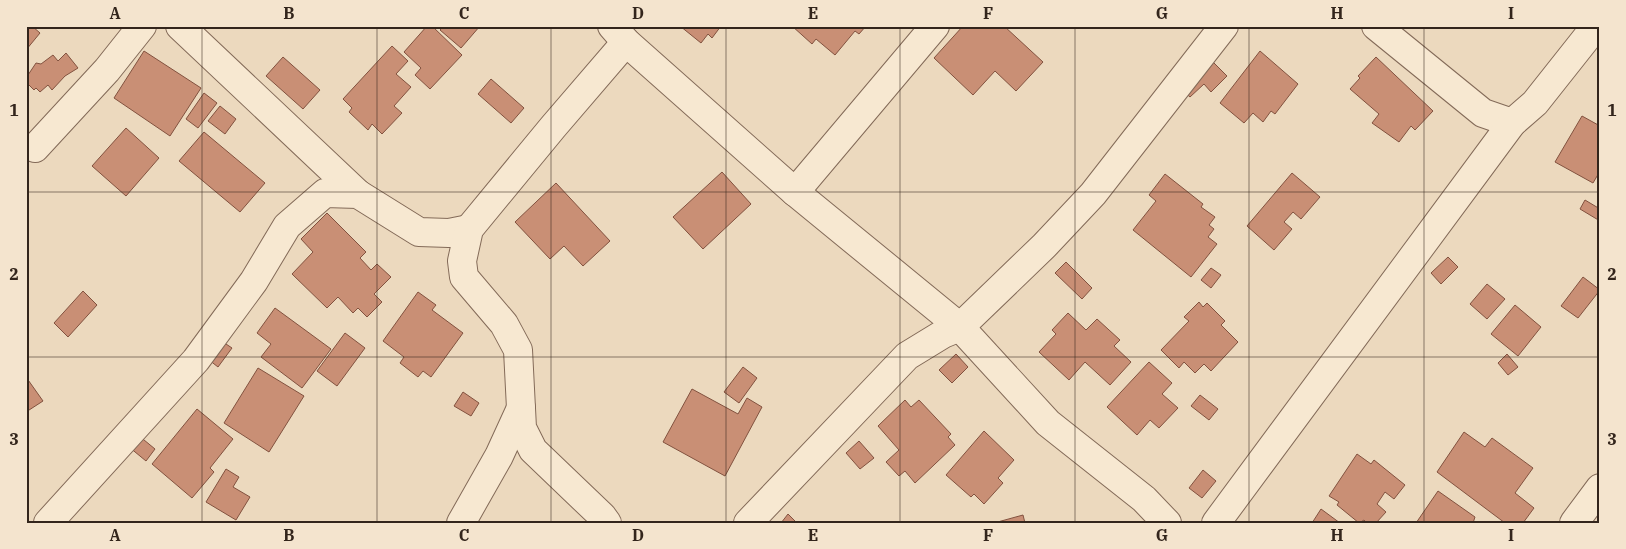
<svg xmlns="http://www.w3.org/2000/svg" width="1626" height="549" font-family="'IBM Plex Serif',serif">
<rect width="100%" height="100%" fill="#ecd9be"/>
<g fill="#c98f75" stroke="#82523f">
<path d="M26 26H32L40 33 26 50Z"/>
<path d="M427 26H432L462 55 430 89 415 75 421 68 404 52Z"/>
<path d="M444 26H480L461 48 440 30Z"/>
<path d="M680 26H721L712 38 708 34 701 43Z"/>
<path d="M792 26H866L859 34 855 31 835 55 816 39 812 44Z"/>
<path d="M963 26H1004L1043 62 1016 91 995 71 973 95 934 58Z"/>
<path d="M392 46 408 61 396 74 411 87 394 106 402 113 382 134 372 124 368 130 349 112 352 108 343 99Z"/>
<path d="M144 51 201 88 170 136 114 98Z"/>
<path d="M1260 51 1298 84 1275 114 1271 111 1263 122 1253 113 1244 123 1220 103Z"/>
<path d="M66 53 78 68 65 76 52 90 48 85 40 92 36 88 34 90 26 82V78L36 63 41 64 53 55 58 61Z"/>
<path d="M283 57 320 90 303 109 266 76Z"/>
<path d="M1376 57 1433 111 1415 130 1411 126 1399 142 1372 123 1379 114 1350 89 1360 78 1358 76Z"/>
<path d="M1210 59 1227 76 1211 92 1204 84 1190 97 1181 89Z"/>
<path d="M491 79 524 108 511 123 478 94Z"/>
<path d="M204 93 217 103 198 128 186 119Z"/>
<path d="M220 106 236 119 225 134 208 121Z"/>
<path d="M1582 116 1600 126V171L1593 183 1555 162Z"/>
<path d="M126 128 159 158 126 196 92 166Z"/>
<path d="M204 132 265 183 240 212 179 161Z"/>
<path d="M722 172 751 204 703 249 673 217Z"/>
<path d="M1292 173 1320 197 1301 219 1293 212 1284 222 1292 229 1274 250 1247 226Z"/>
<path d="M1165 174 1203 204 1201 207 1215 217 1209 225 1214 229 1208 237 1217 244 1191 277 1133 230 1156 201 1149 195Z"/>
<path d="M556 183 610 241 583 266 564 246 550 259 515 222Z"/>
<path d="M1585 200 1600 209V221L1580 209Z"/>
<path d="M327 213 366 252 360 258 371 270 377 264 391 277 374 294 382 302 367 317 358 308 353 313 338 297 327 308 292 274 313 252 301 239Z"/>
<path d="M1448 257 1458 267 1441 284 1431 273Z"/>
<path d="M1066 262 1092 288 1082 299 1055 273Z"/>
<path d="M1211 268 1221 275 1211 288 1201 280Z"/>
<path d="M1583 277 1600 290 1578 318 1561 306Z"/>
<path d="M1487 284 1505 299 1487 319 1470 304Z"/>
<path d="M83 291 97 305 68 337 54 323Z"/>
<path d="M418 292 436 305 432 310 463 333 431 377 423 371 418 377 400 363 404 357 383 341Z"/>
<path d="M1199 302 1203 307 1207 303 1225 321 1221 325 1238 342 1211 371 1204 364 1195 373 1184 362 1179 368 1161 350 1189 321 1184 317Z"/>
<path d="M1515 305 1541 327 1518 356 1491 334Z"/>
<path d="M275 308 331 349 302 388 261 357 271 344 257 333Z"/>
<path d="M1068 313 1086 330 1097 319 1120 340 1114 346 1131 362 1110 385 1085 362 1069 380 1039 352 1056 334 1052 330Z"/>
<path d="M345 333 365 348 337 386 317 371Z"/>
<path d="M217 338 232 348 218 367 204 356Z"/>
<path d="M956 354 968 367 952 383 939 370Z"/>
<path d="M1507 354 1518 367 1508 375 1498 363Z"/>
<path d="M1149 362 1172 383 1162 394 1178 408 1159 428 1150 420 1137 435 1107 407Z"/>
<path d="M743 367 757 378 739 403 724 392Z"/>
<path d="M258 368 304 396 269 452 224 423Z"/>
<path d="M26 377 43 401 26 412Z"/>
<path d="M692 389 738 414 747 398 762 407 725 476 663 442Z"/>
<path d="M463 392 479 403 471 416 454 406Z"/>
<path d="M1200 395 1218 409 1209 420 1191 406Z"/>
<path d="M905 400 911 407 919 400 951 434 948 437 955 445 915 483 905 471 899 476 886 462 899 450 878 426Z"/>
<path d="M197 409 233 439 210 468 214 472 192 498 152 464Z"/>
<path d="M984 431 1014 460 998 478 1003 483 984 504 974 494 971 497 946 475Z"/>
<path d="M1464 432 1485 447 1492 438 1533 468 1515 493 1534 508 1523 523H1505L1437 472Z"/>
<path d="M138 435 155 449 146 461 129 447Z"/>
<path d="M859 441 874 458 860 469 846 453Z"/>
<path d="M1357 454 1371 464 1374 460 1405 485 1394 499 1385 492 1377 504 1386 512 1376 523H1367L1364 520 1359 523 1337 505 1339 502 1329 496Z"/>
<path d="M226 469 239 477 233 487 250 497 236 520 206 502Z"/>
<path d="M1203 470 1216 481 1202 498 1189 488Z"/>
<path d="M1438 491 1475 517 1473 523H1416Z"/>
<path d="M1321 509 1340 523H1312Z"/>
<path d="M788 514 797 523H781Z"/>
<path d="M1023 515 1025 523H994Z"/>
</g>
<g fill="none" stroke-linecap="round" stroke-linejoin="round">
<g stroke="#836a58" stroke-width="30">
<g id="street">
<path d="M180 26 358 194"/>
<path d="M612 26 626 42 795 192 960 327 1048 423 1144 499 1167 523"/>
<path d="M1376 26 1483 113 1512 123 1535 103 1596 26"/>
<path d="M35 148 107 70 142 26"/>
<path d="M795 192 935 26"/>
<path d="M48 523 196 360 254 281 287 226 325 193 358 194 419 232 449 233 469 229"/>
<path d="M461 523 499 456 521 408"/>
<path d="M607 523 602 516 533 450 522 428 518 350 504 324 464 277 462 261 469 229 553 127 626 42"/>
<path d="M748 523 907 356 943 334 960 327 1044 246 1093 194 1224 26"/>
<path d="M1216 523 1512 123"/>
<path d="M1574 523 1600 488"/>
</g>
</g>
<use href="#street" stroke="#f7e8d1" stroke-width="28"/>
</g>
<path fill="none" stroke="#33251c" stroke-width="1" stroke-opacity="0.55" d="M202 26V523M377 26V523M551 26V523M726 26V523M900 26V523M1075 26V523M1249 26V523M1424 26V523M26 192H1600M26 357H1600"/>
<rect width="1626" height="549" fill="none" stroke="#f4e4ce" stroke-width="55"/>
<rect x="28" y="28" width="1570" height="494" fill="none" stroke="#33251c" stroke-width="2"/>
<g font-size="16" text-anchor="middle" font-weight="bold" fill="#33251c">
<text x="115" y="19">A</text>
<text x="289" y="19">B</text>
<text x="464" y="19">C</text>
<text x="638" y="19">D</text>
<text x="813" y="19">E</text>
<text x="988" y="19">F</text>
<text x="1162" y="19">G</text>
<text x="1337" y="19">H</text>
<text x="1511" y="19">I</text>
<text x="14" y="116">1</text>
<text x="1612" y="116">1</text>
<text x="14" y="280">2</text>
<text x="1612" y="280">2</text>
<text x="14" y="445">3</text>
<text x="1612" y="445">3</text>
<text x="115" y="541">A</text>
<text x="289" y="541">B</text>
<text x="464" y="541">C</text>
<text x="638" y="541">D</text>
<text x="813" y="541">E</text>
<text x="988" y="541">F</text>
<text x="1162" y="541">G</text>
<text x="1337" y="541">H</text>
<text x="1511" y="541">I</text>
</g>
</svg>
